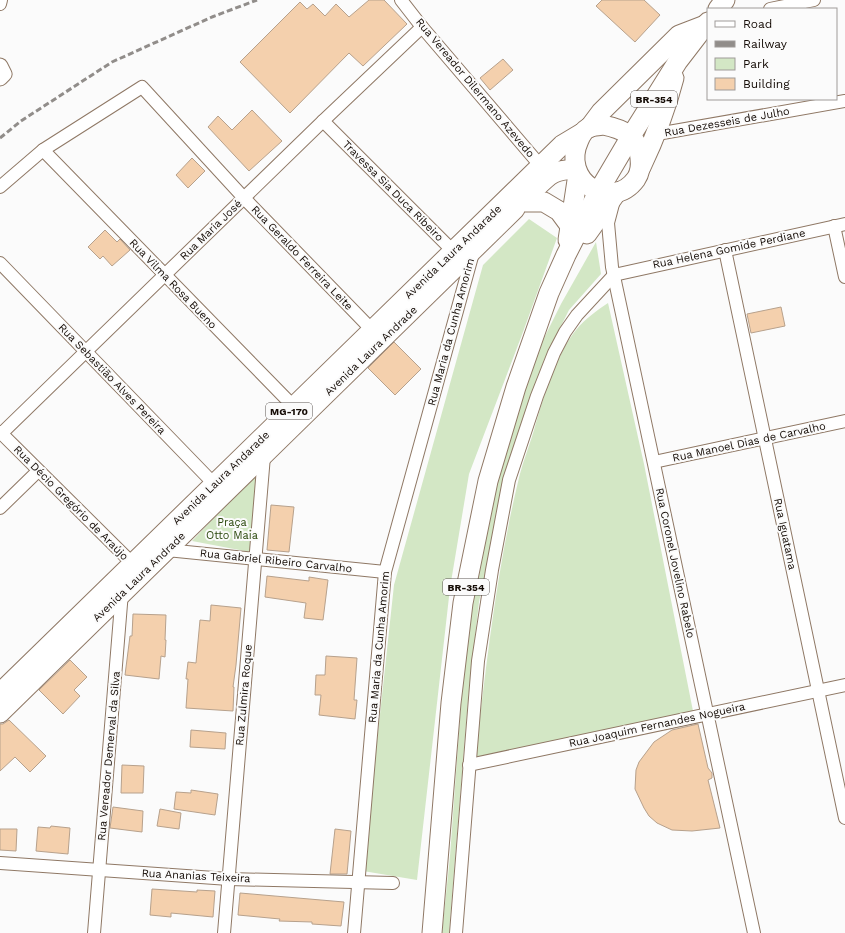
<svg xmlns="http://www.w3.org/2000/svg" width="845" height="933" font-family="'Work Sans',sans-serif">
<rect width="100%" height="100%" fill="#fbfbfb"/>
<g fill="#d3e7c5">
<path d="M529 219 557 238 523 332 469 474 450 588 417 880 363 871 394 585 483 265Z"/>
<path d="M596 242 601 274 569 310 544 360 527 407 503 485 479 602 468 700 449 933H442L450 856 461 704 471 603 494 484 535 356 561 304Z"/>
<path d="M608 303 644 464 693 711 475 760C486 667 496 573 518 482 522 464 529 447 534 430 544 396 554 358 576 330 585 319 596 311 608 303Z"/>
<path d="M256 474 250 552 192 541Z"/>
</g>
<g fill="#f4d0ad" stroke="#b7a18c">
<path d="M369 0H384L407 24 363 66 349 53 290 113 240 62 300 2 307 9 313 4 325 16 336 4 349 17Z"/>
<path d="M602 0H644L660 15 635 42 596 6Z"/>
<path d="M503 59 513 70 490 90 480 78Z"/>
<path d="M252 110 282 141 249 171 208 127 218 116 232 130Z"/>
<path d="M192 158 205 171 188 188 176 175Z"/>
<path d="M105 230 117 242 120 239 130 250 112 266 103 256 100 259 88 247Z"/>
<path d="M781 307 785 326 751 333 747 314Z"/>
<path d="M394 342 421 369 395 395 368 368Z"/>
<path d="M271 505 294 507 289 552 267 550Z"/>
<path d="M267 576 309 581V577L328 580 323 620 304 618 306 603 265 597Z"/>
<path d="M211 605 241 608 236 665 233 687H234L233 711 186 708 188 679H186L188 662 196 663 200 620 210 621Z"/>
<path d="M133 614 166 615 165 640H166L165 657 161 656 159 679 125 675 130 636H132Z"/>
<path d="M326 656 357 658 354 700H357L355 719 319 715 321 695H315L316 675H325Z"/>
<path d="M70 660 87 677 74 690 80 696 63 714 39 690Z"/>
<path d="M9 720 46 756 30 772 15 757 0 771V724H3Z"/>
<path d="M698 724 708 768 712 773V778L708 780 720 828 692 831 672 830 657 823 649 816 644 808 635 789 636 770 639 762 654 742 672 730Z"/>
<path d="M191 730 226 733 225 749 190 747Z"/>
<path d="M122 765 144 766 143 793H121Z"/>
<path d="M191 790 218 794 215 815 174 809 176 792 191 793Z"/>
<path d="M113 807 143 811 142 832 110 828Z"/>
<path d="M160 809 181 813 179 829 157 826Z"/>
<path d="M51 826 70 828 68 854 36 851 38 827 50 828Z"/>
<path d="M0 829H17L16 851 0 850Z"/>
<path d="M335 829 351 831 347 874H330Z"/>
<path d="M152 889 197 892V890L215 891 213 917 171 913V917L150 915Z"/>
<path d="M240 893 344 902 341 926 312 924V922L279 921 280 919 238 915Z"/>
</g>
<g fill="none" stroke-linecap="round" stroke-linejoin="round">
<g stroke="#8f7865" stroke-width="14">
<g id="minor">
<path d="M401 0 422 27 545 171"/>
<path d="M0 4 1 0"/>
<path d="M770 9 814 0"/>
<path d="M323 121 458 256"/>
<path d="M657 134 845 101"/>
<path d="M43 150 298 411"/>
<path d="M0 187 43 150 142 87 244 198 377 335"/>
<path d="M613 204 608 223 612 267 754 933"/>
<path d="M834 226 845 277"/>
<path d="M725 250 845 818"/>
<path d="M0 263 219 489"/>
<path d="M0 432 137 568"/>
<path d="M1 434 323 121 422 27"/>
<path d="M654 462 845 421"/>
<path d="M0 508 38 471"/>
<path d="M167 550 385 572"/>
<path d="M469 765 845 685"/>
<path d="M0 863 229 879 393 883"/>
<path d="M94 933 122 592"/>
<path d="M224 933 264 456"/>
<path d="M354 933 385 572 473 253"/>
<path d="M456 933 478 661 492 570 509 480 537 396 554 353 565 332 577 315 614 275 845 224"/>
</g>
</g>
<g stroke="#8f7865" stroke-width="17">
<path id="tertiary" d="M0 66 4 74 0 78"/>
</g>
<g stroke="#8f7865" stroke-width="21">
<g id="primary">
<path d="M718 9 725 0"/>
<path d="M603 125C623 129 639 136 640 158 641 166 640 173 636 179 611 213 560 181 579 140 581 135 583 131 588 128 592 126 599 126 603 125Z"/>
<path d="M589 128 601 112 679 35 705 25"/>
<path d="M641 167C655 138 666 109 674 78"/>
<path d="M534 190C550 174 553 170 576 169"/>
<path d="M522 202H544L559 211 570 226"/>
<path d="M587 234 617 192"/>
<path d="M568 240 578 174"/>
<path d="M0 693 562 145 582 133"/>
<path d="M0 713 515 209"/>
<path d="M432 933 451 703 463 603 488 481 516 387 549 293 566 255 598 192 631 136 678 61 708 22"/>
</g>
</g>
<use href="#minor" stroke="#fff" stroke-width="12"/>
<use href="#tertiary" stroke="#fff" stroke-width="15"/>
<use href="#primary" stroke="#fff" stroke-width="19"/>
<path stroke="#918d8a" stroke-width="3" stroke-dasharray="6 3" stroke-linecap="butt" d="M0 138 21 121 112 62 212 17 257 0"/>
</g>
<g text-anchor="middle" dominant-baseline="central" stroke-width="4" stroke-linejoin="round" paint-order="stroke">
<g fill="#fbfbfb" stroke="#59534f" stroke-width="1">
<rect x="631" y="91" width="46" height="16" rx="3"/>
<rect x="266" y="403" width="46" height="16" rx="3"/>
<rect x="443" y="579" width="46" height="16" rx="3"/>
</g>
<g font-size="10" font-weight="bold" fill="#140b05">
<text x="654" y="99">BR-354</text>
<text x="289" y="411">MG-170</text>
<text x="466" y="587">BR-354</text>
</g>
<g font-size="11" fill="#140b05" stroke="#fbfbfb">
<text transform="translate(475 88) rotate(50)">Rua Vereador Dilermano Azevedo</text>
<text transform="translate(727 122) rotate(-10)">Rua Dezesseis de Julho</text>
<text transform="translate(393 191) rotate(45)">Travessa Sia Duca Ribeiro</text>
<text transform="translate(211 230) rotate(-44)">Rua Maria José</text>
<text transform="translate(729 249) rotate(-12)">Rua Helena Gomide Perdiane</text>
<text transform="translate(453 252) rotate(-44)">Avenida Laura Andarade</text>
<text transform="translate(302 258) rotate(46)">Rua Geraldo Ferreira Leite</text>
<text transform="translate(173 284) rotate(46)">Rua Vilma Rosa Bueno</text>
<text transform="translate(451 332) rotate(-75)">Rua Maria da Cunha Amorim</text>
<text transform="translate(371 351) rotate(-44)">Avenida Laura Andrade</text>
<text transform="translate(112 379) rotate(46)">Rua Sebastião Alves Pereira</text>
<text transform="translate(749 442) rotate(-12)">Rua Manoel Dias de Carvalho</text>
<text transform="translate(221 478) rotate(-44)">Avenida Laura Andarade</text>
<text transform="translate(71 503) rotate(45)">Rua Décio Gregório de Araújo</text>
<text transform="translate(785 534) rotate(78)">Rua Iguatama</text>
<text transform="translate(276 561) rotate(6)">Rua Gabriel Ribeiro Carvalho</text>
<text transform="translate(675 563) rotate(78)">Rua Coronel Jovelino Rabelo</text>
<text transform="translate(139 577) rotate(-44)">Avenida Laura Andrade</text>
<text transform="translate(379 647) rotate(-85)">Rua Maria da Cunha Amorim</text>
<text transform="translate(244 695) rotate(-85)">Rua Zulmira Roque</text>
<text transform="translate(657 725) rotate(-12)">Rua Joaquim Fernandes Nogueira</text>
<text transform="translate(109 756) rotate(-85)">Rua Vereador Demerval da Silva</text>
<text transform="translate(196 876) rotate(3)">Rua Ananias Teixeira</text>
</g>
<g font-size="11" fill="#2c490e" stroke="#fbfbfb">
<text x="232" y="522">Praça<tspan x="232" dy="13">Otto Maia</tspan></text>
</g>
</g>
<rect x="707" y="8" width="130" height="92" fill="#fbfbfb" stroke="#9f9b99"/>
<rect x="715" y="21" width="20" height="6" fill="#ffffff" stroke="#9f9b99"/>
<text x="743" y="28" font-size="12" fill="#140b05">Road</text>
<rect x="715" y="41" width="20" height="6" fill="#918d8a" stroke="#9f9b99"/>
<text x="743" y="48" font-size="12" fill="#140b05">Railway</text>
<rect x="715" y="58" width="20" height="12" fill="#d3e7c5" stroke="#9f9b99"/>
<text x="743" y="68" font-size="12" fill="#140b05">Park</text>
<rect x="715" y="78" width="20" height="12" fill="#f4d0ad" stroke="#9f9b99"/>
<text x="743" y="88" font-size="12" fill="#140b05">Building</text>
</svg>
